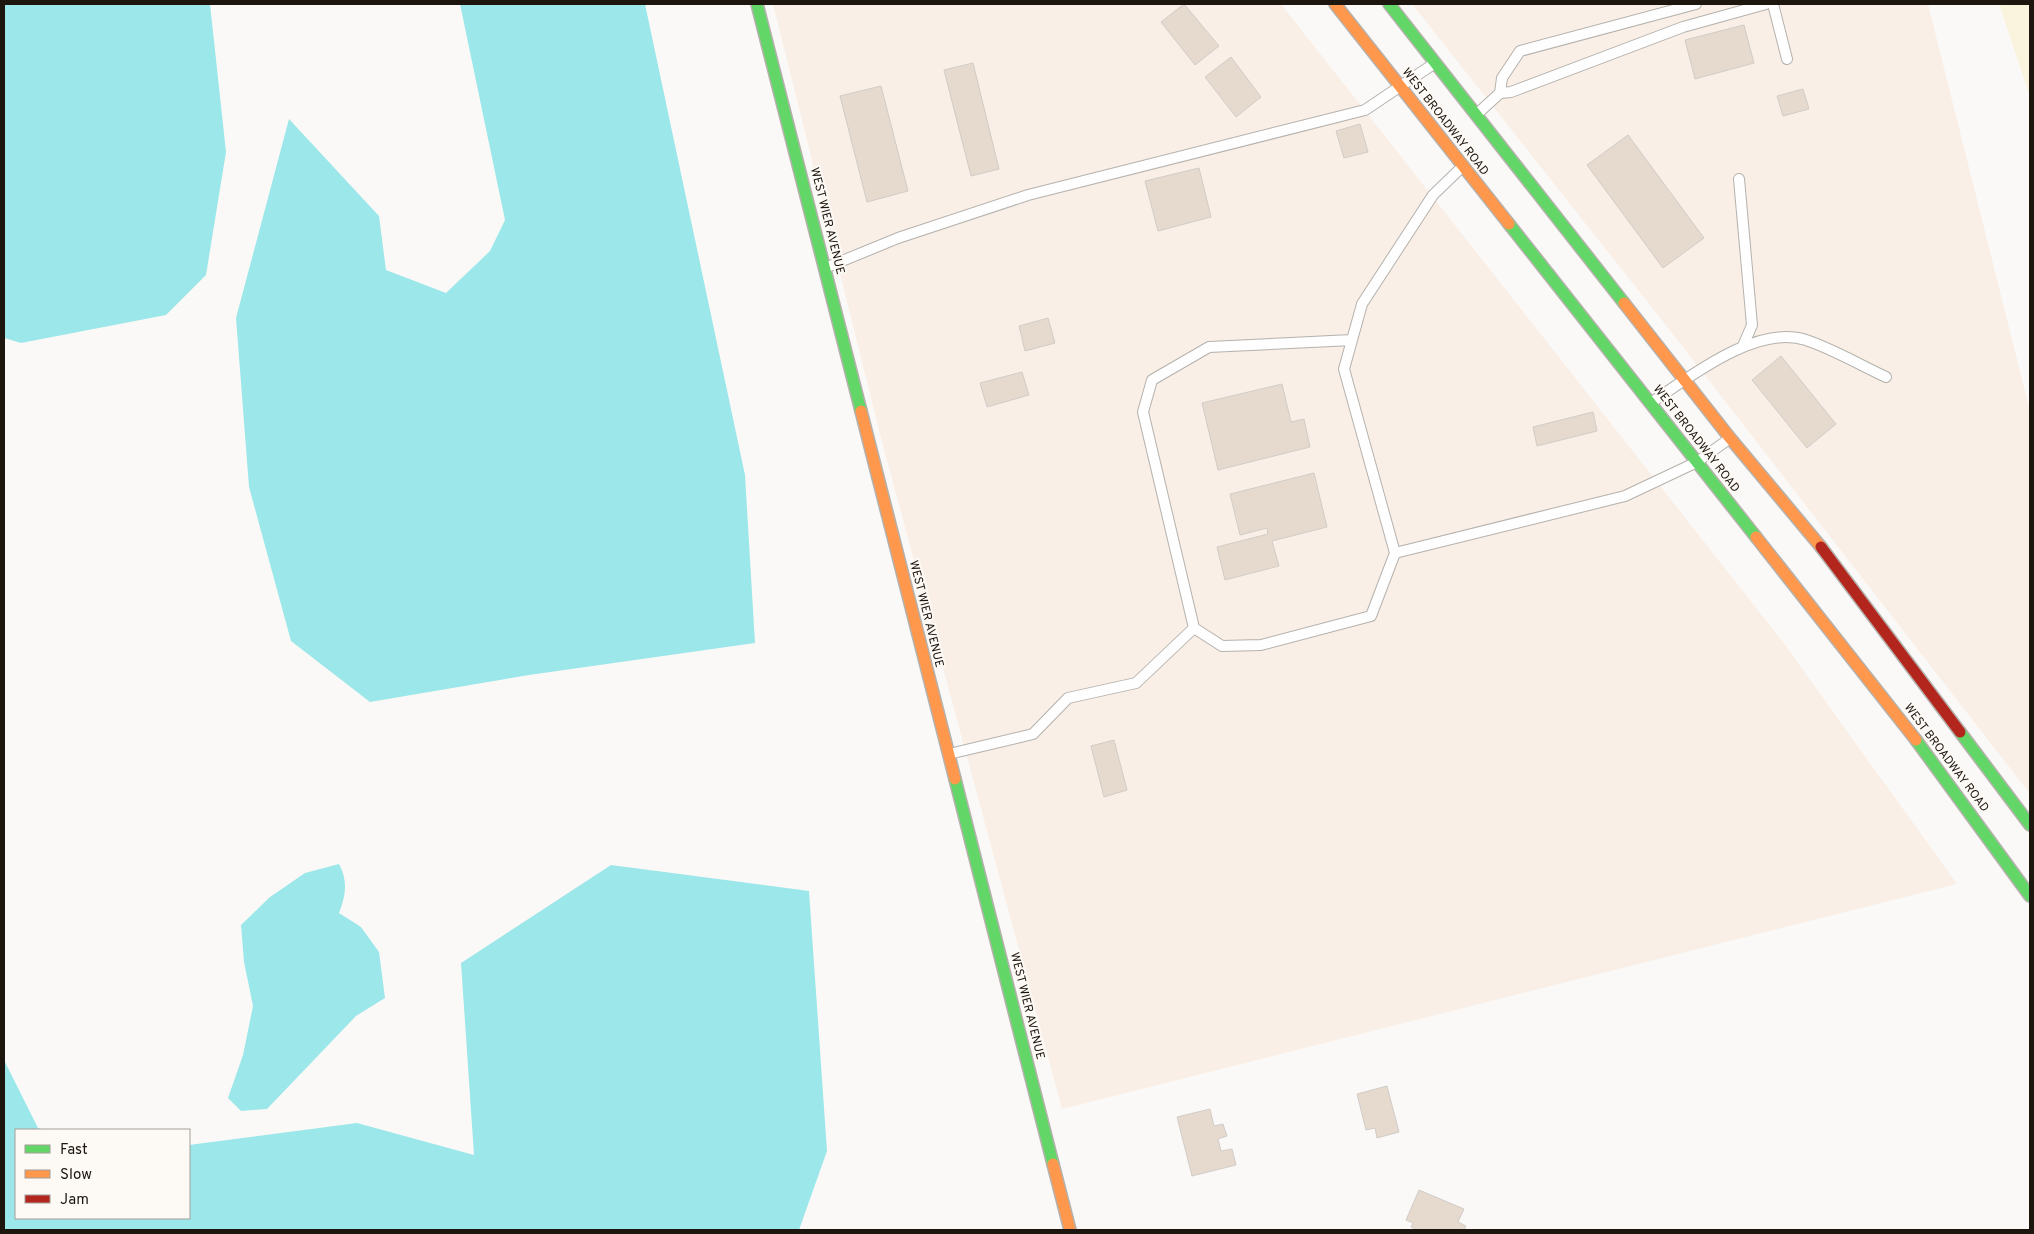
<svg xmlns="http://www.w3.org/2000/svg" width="2034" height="1234" font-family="Overpass,sans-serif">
<rect width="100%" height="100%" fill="#fbf9f7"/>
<g fill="#f9efe6">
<path d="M773 4H1281L1783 642 1957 884 1062 1109 882 442Z"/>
<path d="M1412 4H1928L2030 411V794L1672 333Z"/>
</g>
<path fill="#faf4df" d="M1999 4H2030V97Z"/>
<g fill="#9ce7e9">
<path d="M4 4H210L226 152 206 275 166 315 21 343 4 338Z"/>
<path d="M460 4H645L745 475 755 643 529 675 370 702 291 641 249 487 236 318 289 119 379 216 386 270 446 293 490 251 505 220Z"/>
<path d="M339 864C348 881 346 895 339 913L361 927 379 952 385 998 356 1016 267 1109 241 1111 228 1098 243 1055 253 1006 244 962 241 925 270 897 305 873Z"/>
<path d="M611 865 809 891 827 1151 799 1230H4V1060L38 1128 43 1130H16V1218H189V1145L357 1123 474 1155 461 963Z"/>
</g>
<g fill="#e6dace" stroke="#d1ccc8">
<path d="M1184 4 1219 46 1195 65 1161 22Z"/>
<path d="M1744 25 1754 63 1695 79 1685 40Z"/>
<path d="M1231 57 1261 97 1236 117 1205 77Z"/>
<path d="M973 63 999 169 971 176 944 70Z"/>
<path d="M881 86 908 191 867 202 840 96Z"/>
<path d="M1803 89 1809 109 1783 116 1777 96Z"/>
<path d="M1360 124 1368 152 1344 158 1336 131Z"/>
<path d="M1628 135 1704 238 1663 268 1587 165Z"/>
<path d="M1199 168 1211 217 1158 231 1145 181Z"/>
<path d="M1048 318 1055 343 1025 351 1019 326Z"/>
<path d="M1781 356 1836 424 1807 448 1752 380Z"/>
<path d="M1022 372 1029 395 987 407 980 383Z"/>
<path d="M1282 384 1291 422 1304 419 1310 447 1218 470 1202 403Z"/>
<path d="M1593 412 1597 431 1537 446 1533 427Z"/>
<path d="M1314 473 1327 527 1272 541 1279 566 1225 580 1217 547 1268 534 1267 528 1240 535 1230 494Z"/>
<path d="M1114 740 1127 790 1104 797 1091 746Z"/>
<path d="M1387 1086 1399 1132 1377 1138 1375 1128 1366 1130 1357 1094Z"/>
<path d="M1210 1109 1214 1126 1223 1124 1227 1136 1218 1139 1221 1151 1232 1149 1236 1165 1192 1176 1177 1117Z"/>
<path d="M1419 1190 1464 1209 1458 1222 1466 1226 1464 1230H1417L1411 1227 1413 1223 1406 1220Z"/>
</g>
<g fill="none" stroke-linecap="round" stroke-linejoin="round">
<g stroke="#b5b1ad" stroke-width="12">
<g id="lane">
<path d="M1773 4 1787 59"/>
<path d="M1500 93 1511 92 1683 27 1766 4"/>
<path d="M1477 114 1500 93 1502 78 1520 51 1696 4"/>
<path d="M1739 179 1752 325 1743 346"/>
<path d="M825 268 898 238 1028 195 1365 110 1435 63"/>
<path d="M1352 340 1209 347 1152 380 1143 412 1194 628 1222 646 1261 645 1371 616 1395 553 1344 369 1362 304 1433 195 1462 167"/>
<path d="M1652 402C1691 376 1757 324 1806 340 1833 349 1860 365 1886 377"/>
<path d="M1395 553 1625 496 1697 462 1729 439"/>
<path d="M949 754 1033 734 1068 698 1136 683 1194 628"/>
</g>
</g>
<g stroke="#b5b1ad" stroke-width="14">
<g id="fast">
<path d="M757 4 861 411"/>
<path d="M1389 4 1624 303"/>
<path d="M1509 224 1756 537"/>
<path d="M1960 732 2030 825"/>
<path d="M1916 740 2030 896"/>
<path d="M955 779 1053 1164"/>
</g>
</g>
<g stroke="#b5b1ad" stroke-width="14">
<g id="slow">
<path d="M1335 4 1509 224"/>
<path d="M1624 303 1730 438 1821 547"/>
<path d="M861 411 955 779"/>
<path d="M1756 537 1916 740"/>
<path d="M1053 1164 1070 1230"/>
</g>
</g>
<g stroke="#b5b1ad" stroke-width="14">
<path id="jam" d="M1821 547 1960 732"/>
</g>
<use href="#lane" stroke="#fefefe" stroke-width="10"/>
<use href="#fast" stroke="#63d668" stroke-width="11"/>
<use href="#slow" stroke="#ff974d" stroke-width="11"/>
<use href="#jam" stroke="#b3261e" stroke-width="11"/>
</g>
<g text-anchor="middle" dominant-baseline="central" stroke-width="4" stroke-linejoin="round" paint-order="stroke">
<g font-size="12" fill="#1d160f" stroke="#fdf9f5">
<text transform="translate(1445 122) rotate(52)">WEST BROADWAY ROAD</text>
<text transform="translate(827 221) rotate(76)">WEST WIER AVENUE</text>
<text transform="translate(1696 439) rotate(52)">WEST BROADWAY ROAD</text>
<text transform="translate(926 614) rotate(76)">WEST WIER AVENUE</text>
<text transform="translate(1946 758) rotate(53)">WEST BROADWAY ROAD</text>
<text transform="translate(1027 1006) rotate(76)">WEST WIER AVENUE</text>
</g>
</g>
<rect width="2034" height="1234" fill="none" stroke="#1d160f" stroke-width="10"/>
<rect x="15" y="1129" width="175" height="90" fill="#fdf9f5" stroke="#a39e99"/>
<rect x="25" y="1145" width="25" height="8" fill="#63d668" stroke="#a39e99"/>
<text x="60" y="1154" font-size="15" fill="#1d160f">Fast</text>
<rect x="25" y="1170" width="25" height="8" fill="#ff974d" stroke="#a39e99"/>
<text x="60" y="1179" font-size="15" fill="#1d160f">Slow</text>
<rect x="25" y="1195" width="25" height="8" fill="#b3261e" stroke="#a39e99"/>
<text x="60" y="1204" font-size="15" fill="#1d160f">Jam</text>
</svg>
